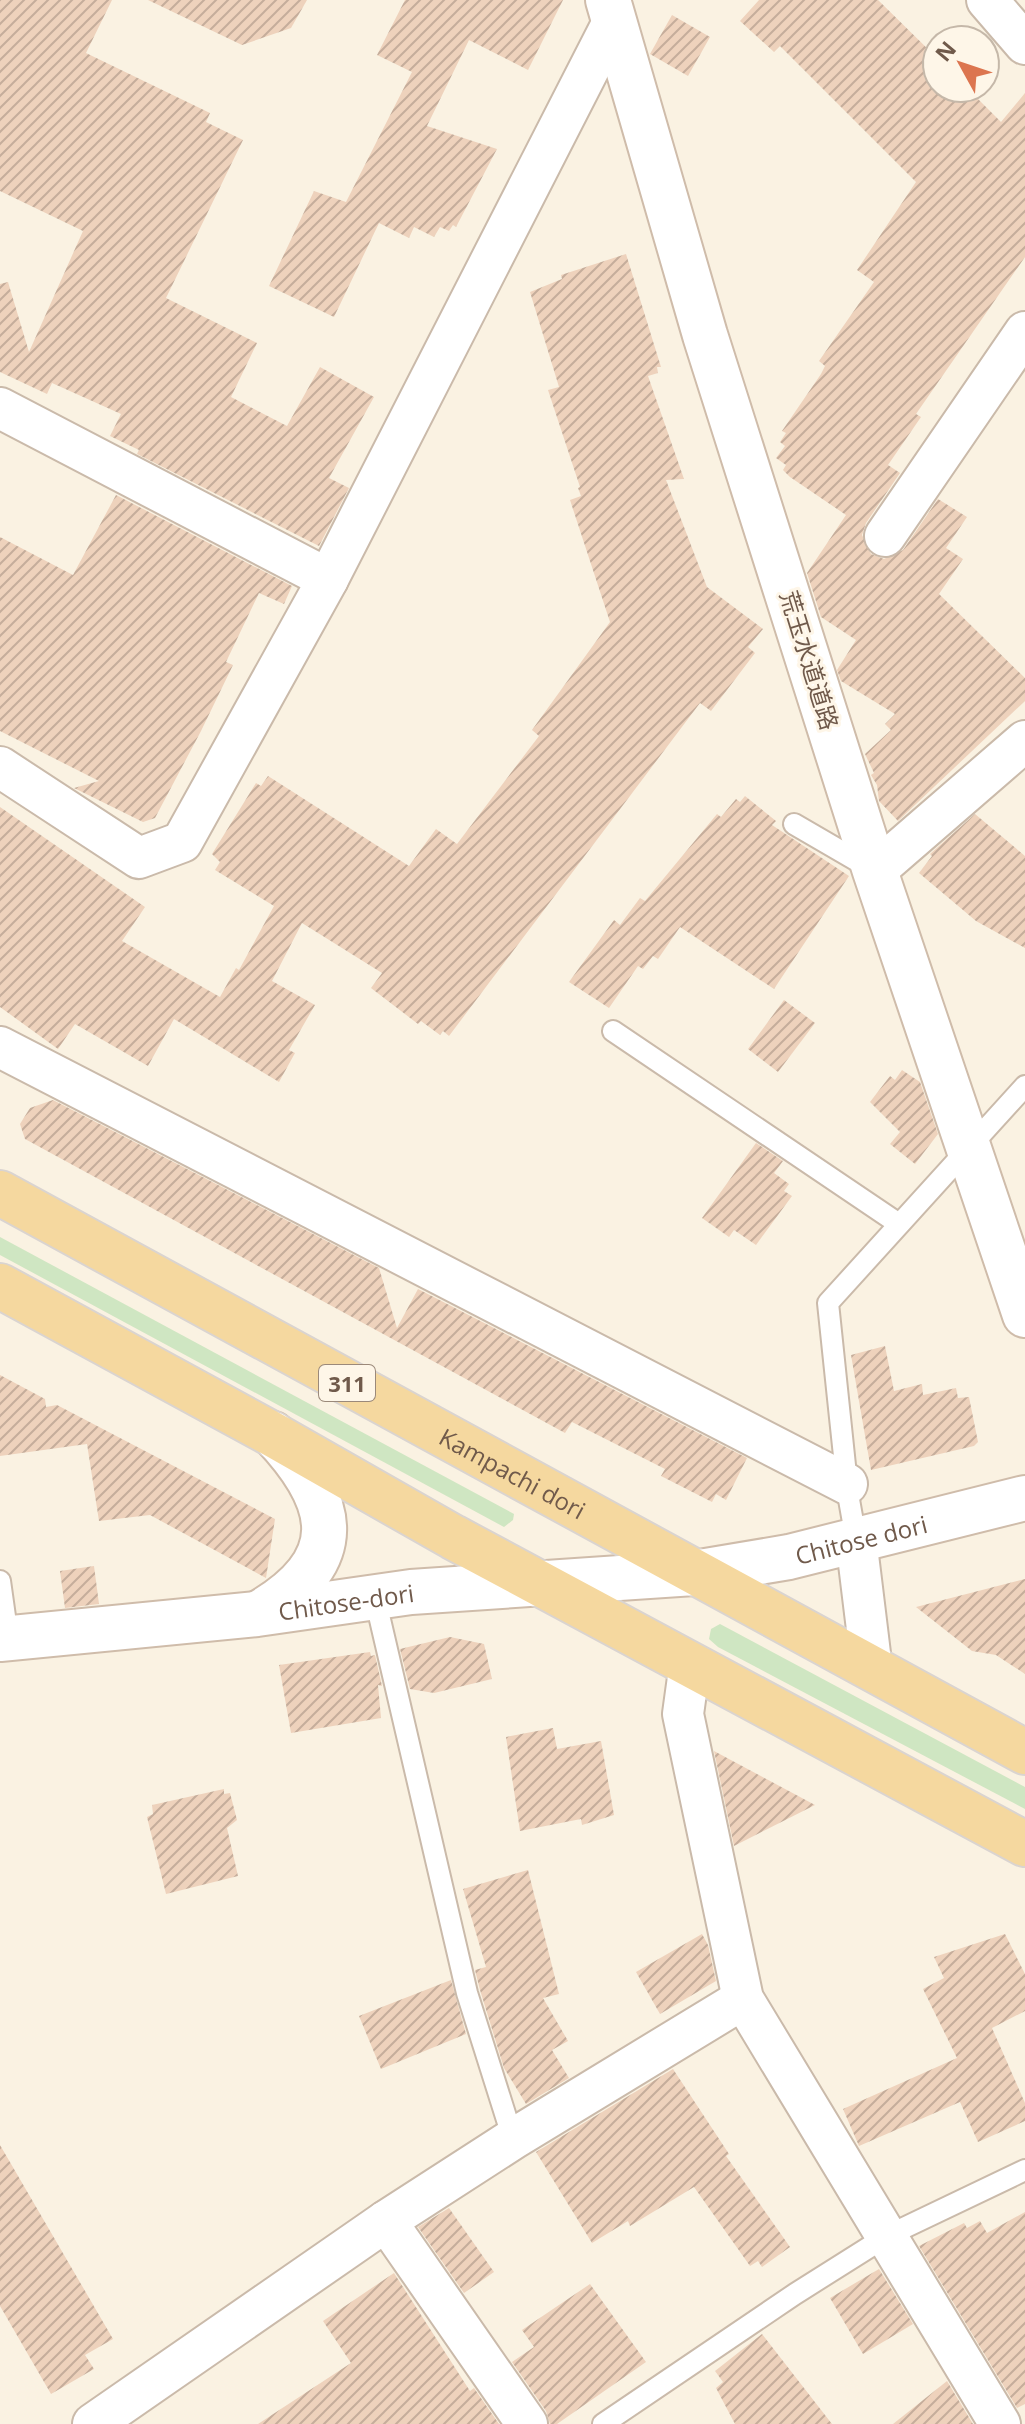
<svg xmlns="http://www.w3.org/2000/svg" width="1025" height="2424" font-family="'Open Sans','Noto Sans JP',sans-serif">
<defs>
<pattern id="building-hatch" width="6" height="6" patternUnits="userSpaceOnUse" patternTransform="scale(2)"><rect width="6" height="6" fill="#eed2bc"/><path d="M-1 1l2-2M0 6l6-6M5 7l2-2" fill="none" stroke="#c5ad9b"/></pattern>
</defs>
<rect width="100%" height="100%" fill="#faf2e2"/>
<g fill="#cfe6c2">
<path d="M0 1237 514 1514 513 1520 504 1527 0 1255Z"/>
<path d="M720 1624 1025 1787V1809L718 1647 709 1639 711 1629Z"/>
</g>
<g fill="url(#building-hatch)">
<path d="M0 0H112L86 53 210 113 206 122 243 140 166 298 257 343 231 397 287 426 320 367 374 397 329 478 349 488 319 546 137 454 139 450 110 436 121 414 52 383 47 394 0 372V284L8 282 29 352 83 231 0 191Z"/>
<path d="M148 0H307L291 28 242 45Z"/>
<path d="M405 0H563L528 70 469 40 427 126 497 149 456 227 453 225 449 231 440 227 434 237 414 227 409 238 379 223 334 317 269 286 314 191 346 202 412 72 377 55Z"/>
<path d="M759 0H878L937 58V88H967L1001 122 1025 93V257L916 414 921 417 888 465 900 473 866 523 862 535 871 554 884 559 903 550 938 499 967 517 946 548 963 559 939 594 1025 678V701L898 821 879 801 877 785 871 775 874 773 865 754 891 730 885 724 895 714 841 681 837 670 856 640 821 617 807 573 846 515 790 477 783 470 786 465 776 458 785 446 780 442 786 433 782 431 821 374 825 366 819 361 874 282 857 270 916 182 780 46 774 52 740 21Z"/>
<path d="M672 15 710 37 688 76 650 54Z"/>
<path d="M626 254 661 367H657L658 373 648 376 684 479 666 480 707 587 763 629 748 647 755 653 711 711 700 703 449 1036 443 1031 440 1035 421 1021 418 1024 371 988 382 973 302 923 272 981 315 1005 289 1050 295 1053 279 1082 174 1019 148 1066 75 1024 58 1049 0 1007V807L145 907 122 941 220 997 236 968 239 970 274 906 215 870 220 862 212 854 256 783 261 786 268 776 409 866 436 829 457 844 539 736 532 730 610 622 570 500 581 496 578 488 580 487 548 390 559 387 530 292 562 279 561 275Z"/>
<path d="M116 495 292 586 284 604 259 593 226 662 233 665 201 731 155 818 143 822 74 788 99 781 0 731V537L73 575Z"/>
<path d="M745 796 776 821 772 825 849 876 774 989 680 927 658 959 653 956 643 969 638 966 609 1008 569 982 614 920 620 925 640 898 645 901 717 814 721 817 736 799 740 802Z"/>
<path d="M975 814 1025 856V948L976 921 919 873 932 856 930 854Z"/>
<path d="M784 1000 815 1023 778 1072 748 1049Z"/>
<path d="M902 1070 920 1082 938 1134 915 1164 890 1144 900 1132 870 1102 890 1076 895 1080Z"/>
<path d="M53 1100 379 1268 397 1328 418 1289 747 1458 726 1500 716 1494 712 1502 661 1476 665 1469 572 1422 565 1433 25 1139 20 1124 30 1108Z"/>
<path d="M756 1143 783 1161 774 1173 789 1184 784 1191 792 1196 756 1245 734 1230 729 1237 702 1218Z"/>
<path d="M885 1346 894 1391 922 1384 923 1395 956 1388 958 1398 969 1397 978 1442 974 1446 871 1470 851 1355Z"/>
<path d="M0 1375 45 1399 46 1407 57 1405 275 1519 266 1578 150 1515 99 1521 87 1444 0 1456Z"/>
<path d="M94 1566 99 1604 65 1608 60 1571Z"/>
<path d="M1025 1579V1674L996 1655 972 1651 916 1607Z"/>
<path d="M450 1637 484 1644 492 1679 434 1693 410 1689 400 1649Z"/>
<path d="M370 1652 371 1656 375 1655 382 1686 378 1685 381 1718 291 1733 279 1665Z"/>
<path d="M553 1728 557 1749 601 1741 614 1815 582 1825 581 1819 520 1831 506 1737Z"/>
<path d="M714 1751 815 1805 734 1846Z"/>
<path d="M224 1789V1794L230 1793 237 1820 227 1828 238 1876 166 1894 147 1817 153 1814 152 1805Z"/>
<path d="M528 1870 559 1994 543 1998 568 2041 552 2050 569 2078 526 2104 504 2068 480 1990 475 1970 486 1967 463 1889Z"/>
<path d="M702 1934 708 1945 716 1981 660 2014 636 1972Z"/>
<path d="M1005 1934 1025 1974V2011L992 2028 1025 2103V2121L978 2142 960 2102 859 2146 843 2109 957 2058 923 1989 944 1978 934 1957Z"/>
<path d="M451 1980 466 2034 381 2069 359 2016Z"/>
<path d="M673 2069 729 2154 726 2156 790 2247 762 2267 758 2261 750 2266 694 2187 630 2226 628 2221 592 2243 536 2152Z"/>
<path d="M0 2145 113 2339 85 2355 94 2369 51 2394 0 2306Z"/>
<path d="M449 2208 494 2272 464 2293 418 2227Z"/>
<path d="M1025 2212V2404L1017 2408 919 2246 964 2223 967 2228 980 2221 987 2233Z"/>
<path d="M879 2269 913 2324 863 2354 830 2298Z"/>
<path d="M394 2273 470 2391 474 2388 499 2424H258L351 2363 323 2321Z"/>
<path d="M590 2284 646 2362 557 2424H550L546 2411 512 2362 534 2347 522 2330Z"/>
<path d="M762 2334 832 2424H735L716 2388 723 2382 715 2371Z"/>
<path d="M947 2381 973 2424H893Z"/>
</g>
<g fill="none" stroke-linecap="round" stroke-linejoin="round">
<g stroke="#cabaaa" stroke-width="24">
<g id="lane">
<path d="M794 824 868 867"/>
<path d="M613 1031 899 1224"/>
<path d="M856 1539 848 1494 828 1303 1025 1086"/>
<path d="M0 1581 8 1638"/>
<path d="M375 1598 467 1993 513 2139"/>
<path d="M603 2424 795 2294 887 2236 1025 2170"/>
</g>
</g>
<g stroke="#cabaaa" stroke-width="44">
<g id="street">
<path d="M987 0 1025 44"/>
<path d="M0 408 328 579"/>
<path d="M885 536 1025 332"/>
<path d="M0 767 139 858 182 842 328 579 613 22"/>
<path d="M875 871 1025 741"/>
<path d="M0 1047 847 1484"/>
<path d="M856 1539 872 1670"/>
<path d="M690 1663 683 1714 743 1999 1000 2424"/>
<path d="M386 2221 527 2424"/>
<path d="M93 2424 386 2221 513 2139 743 1999"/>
</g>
</g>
<g stroke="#cfbcaa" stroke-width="48">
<g id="secondary">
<path d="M608 0 705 335 875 871 1025 1315"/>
<path d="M259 1613C349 1561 338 1503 273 1434"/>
<path id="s1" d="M0 1639 257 1614 411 1592 694 1573 789 1557 1025 1498"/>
</g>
</g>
<g stroke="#dad4d0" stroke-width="48">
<g id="primary">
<path id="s2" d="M0 1193 1025 1752"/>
<path d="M0 1286 272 1434 453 1537 1025 1844"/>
</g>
</g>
<use href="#lane" stroke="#fff" stroke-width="20"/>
<use href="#street" stroke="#fff" stroke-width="40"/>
<use href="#secondary" stroke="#fff" stroke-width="44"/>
<use href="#primary" stroke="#f5d89f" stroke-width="44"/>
</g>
<g text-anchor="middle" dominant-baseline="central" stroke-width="6" stroke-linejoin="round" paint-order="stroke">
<rect fill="#fef6e8" stroke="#9b897a" stroke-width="2" x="319" y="1365" width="56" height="36" rx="6"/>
<g font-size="22" font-weight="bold" fill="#705a4b">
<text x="347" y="1383">311</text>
</g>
<g font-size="24" fill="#705a4b" stroke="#fef6e8">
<text transform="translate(810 660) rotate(73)">荒玉水道道路</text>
<text stroke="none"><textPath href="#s2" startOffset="584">Kampachi dori</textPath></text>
<text stroke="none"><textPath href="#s1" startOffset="868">Chitose dori</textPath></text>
<text stroke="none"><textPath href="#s1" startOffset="348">Chitose-dori</textPath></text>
</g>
</g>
<g transform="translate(961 64) rotate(310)"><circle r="38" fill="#fef6e8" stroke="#c5b8a9" stroke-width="2"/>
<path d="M0-6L14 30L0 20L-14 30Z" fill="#dc754f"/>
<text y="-12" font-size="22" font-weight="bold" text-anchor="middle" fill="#705a4b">N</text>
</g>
</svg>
